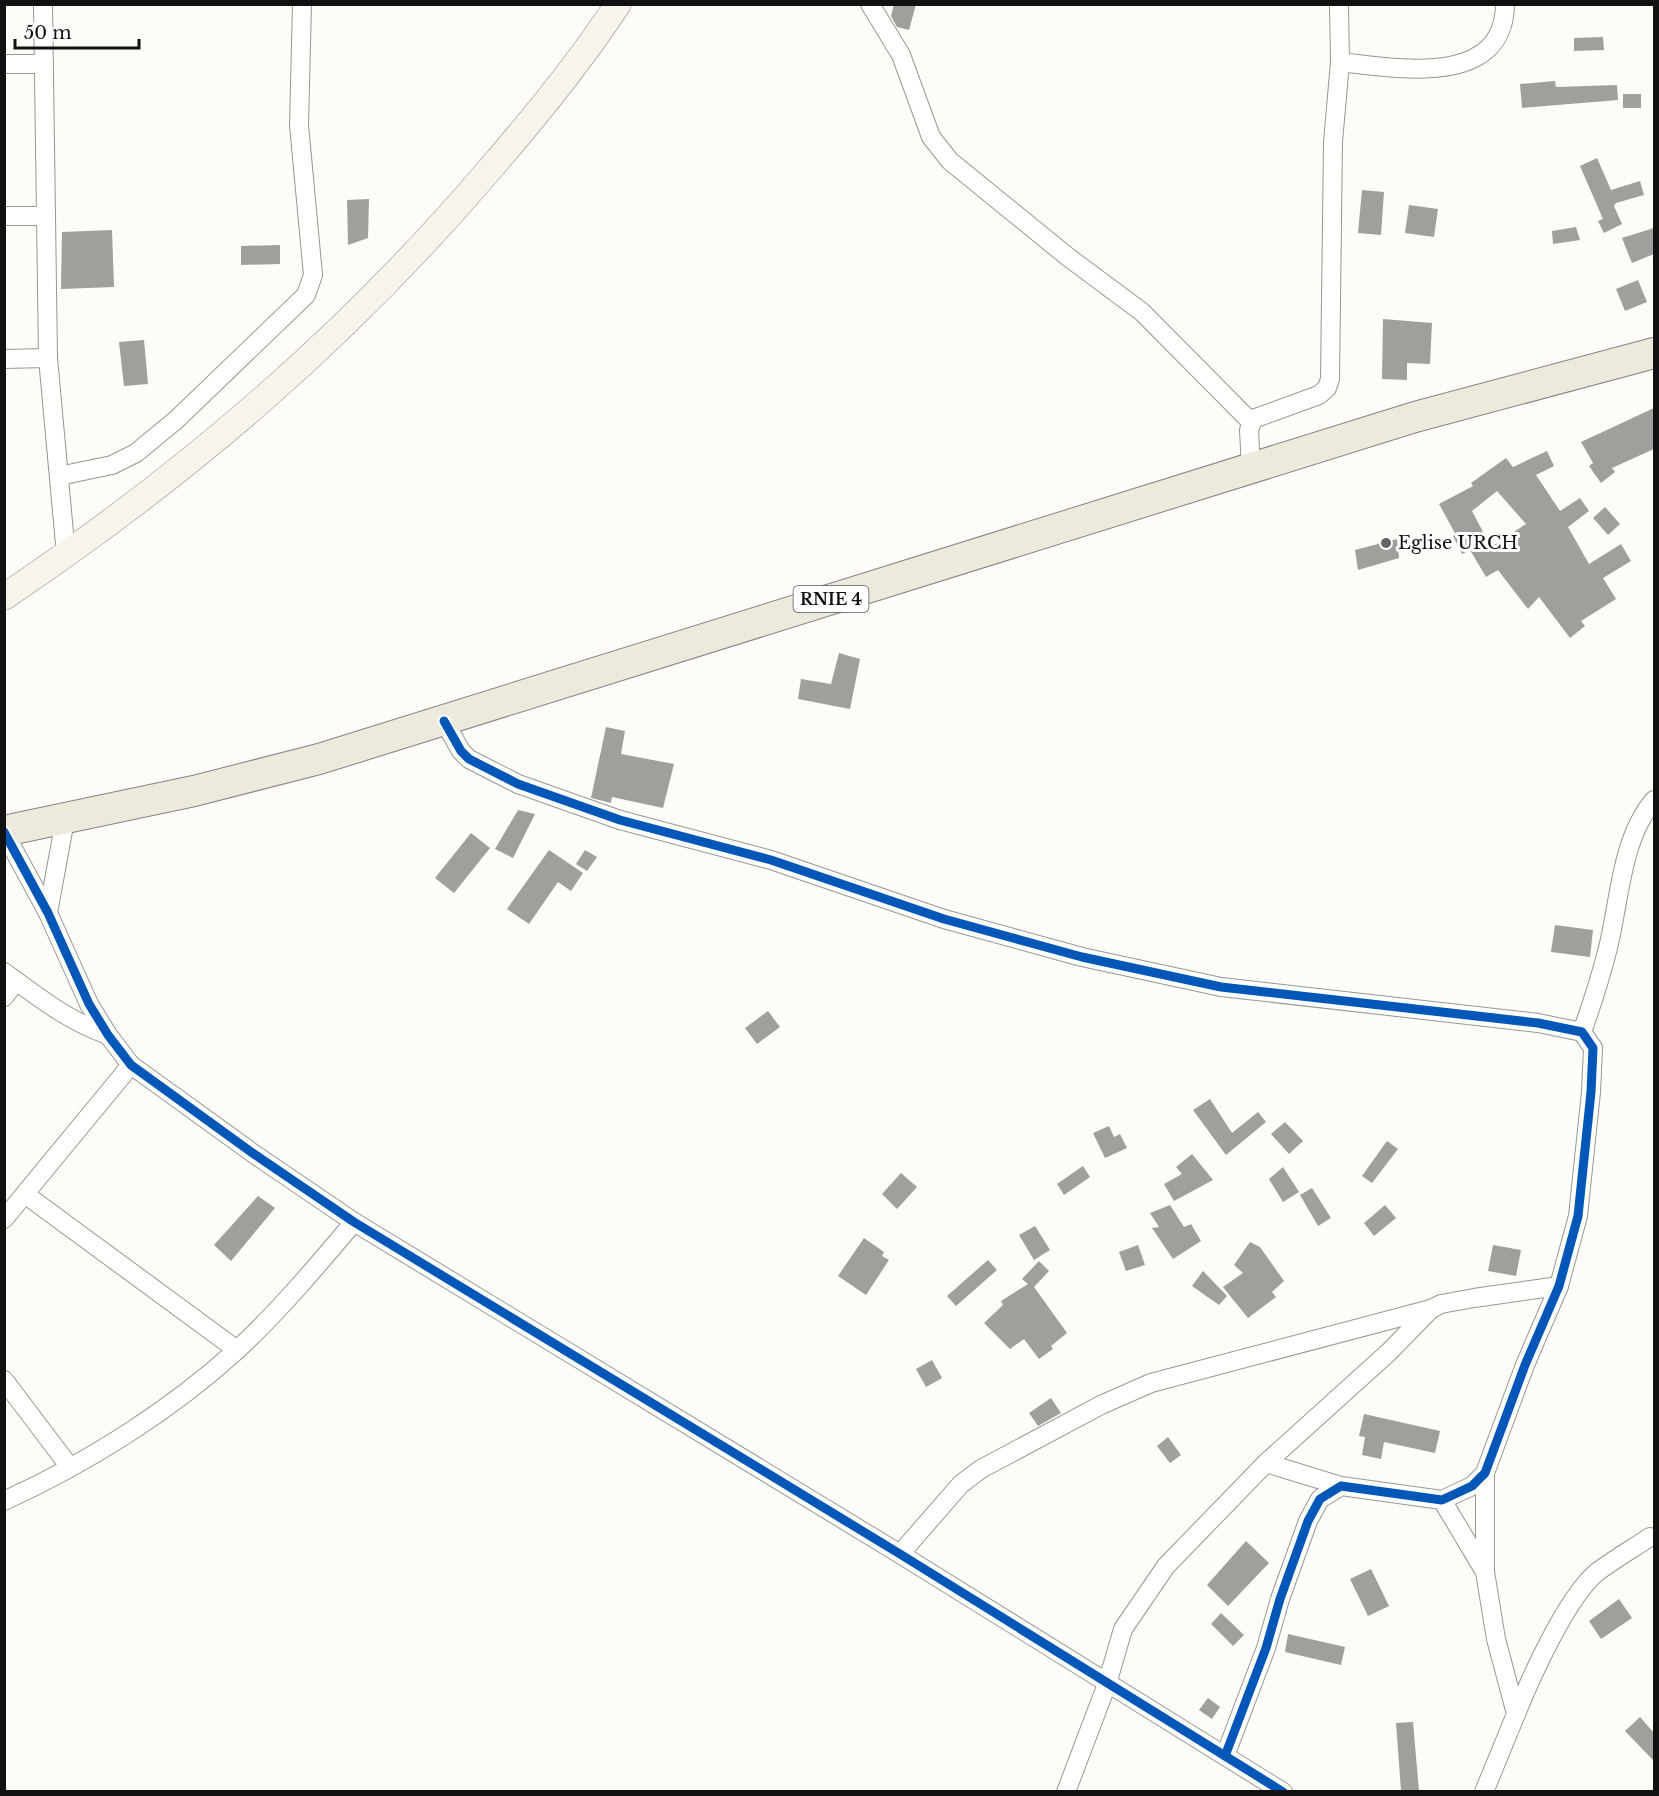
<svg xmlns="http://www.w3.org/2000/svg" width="1659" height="1796" font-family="'Libre Baskerville',serif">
<rect width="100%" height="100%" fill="#fdfcf7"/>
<g fill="#a19f9c" fill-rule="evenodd">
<path d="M894 4H916L909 30 897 27 891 16Z"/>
<path d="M1603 37 1604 50 1574 51V38Z"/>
<path d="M1555 81 1556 87 1617 85 1618 100 1522 108 1520 84Z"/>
<rect x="1623" y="94" width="18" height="14"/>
<path d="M1597 158 1611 190 1640 181 1644 195 1616 203 1614 206 1622 224 1604 233 1598 221 1603 219 1580 166Z"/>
<path d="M1362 190 1384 192 1381 235 1358 233Z"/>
<path d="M369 199 368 238 348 245 347 200Z"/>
<path d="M1409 205 1438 209 1434 237 1405 233Z"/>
<path d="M1576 227 1580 240 1553 244 1552 231Z"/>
<path d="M1654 228V254L1632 263 1622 238Z"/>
<path d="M112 230 114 287 61 289 62 232Z"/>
<path d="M280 245V264L241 265V246Z"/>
<path d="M1638 280 1647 302 1625 311 1616 289Z"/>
<path d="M1383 319 1432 323 1430 364 1407 363V380L1382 379Z"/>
<path d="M144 340 148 384 124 386 119 342Z"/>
<path d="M1654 408V449L1612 468 1615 472 1601 483 1589 466 1593 463 1581 442Z"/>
<path d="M1547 451 1554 466 1536 475 1560 511 1580 498 1589 511 1568 527 1589 564 1621 544 1631 561 1603 578 1616 599 1581 621 1585 626 1570 638 1539 597 1528 609 1498 570 1486 577 1470 550 1462 554 1453 536 1456 535 1439 504 1473 486 1471 483 1506 458 1513 467ZM1497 491 1526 524 1491 547 1472 511Z"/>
<path d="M1605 507 1620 524 1608 535 1593 518Z"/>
<path d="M1397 539 1399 558 1358 570 1355 550Z"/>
<path d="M839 653 860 659 850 709 798 699 801 679 831 684Z"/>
<path d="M606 727 625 731 621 754 674 764 663 808 612 797 611 803 591 798Z"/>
<path d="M518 810 535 814 513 858 495 849Z"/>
<path d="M471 833 490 848 454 893 435 878Z"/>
<path d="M549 850 583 873 571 891 558 882 529 924 507 909Z"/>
<path d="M585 850 597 857 587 871 576 864Z"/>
<path d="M1555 925 1593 930 1590 957 1551 952Z"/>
<path d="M768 1011 780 1027 757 1044 745 1028Z"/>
<path d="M1210 1099 1232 1133 1258 1112 1266 1122 1226 1155 1193 1110Z"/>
<path d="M1285 1122 1303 1141 1289 1154 1271 1134Z"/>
<path d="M1109 1126 1114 1137 1120 1134 1127 1148 1105 1158 1093 1133Z"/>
<path d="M1387 1141 1398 1149 1372 1183 1362 1176Z"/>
<path d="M1192 1154 1213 1180 1174 1201 1164 1184 1182 1174 1176 1167Z"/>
<path d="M1083 1166 1090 1177 1064 1195 1057 1184Z"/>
<path d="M1283 1167 1299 1192 1283 1202 1269 1179Z"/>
<path d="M901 1173 917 1187 897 1209 882 1194Z"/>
<path d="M1312 1188 1331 1218 1318 1226 1300 1195Z"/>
<path d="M258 1196 275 1208 231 1261 214 1245Z"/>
<path d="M1170 1205 1184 1227 1191 1224 1201 1241 1173 1259 1152 1228 1159 1227 1150 1213Z"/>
<path d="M1385 1205 1396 1218 1374 1236 1364 1223Z"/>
<path d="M1035 1226 1050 1250 1034 1260 1019 1235Z"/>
<path d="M864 1238 884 1252 882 1256 889 1260 866 1295 838 1276Z"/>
<path d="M1250 1242 1260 1247 1284 1281 1272 1292 1276 1297 1248 1318 1223 1287 1243 1273 1234 1265Z"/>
<path d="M1138 1245 1145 1265 1126 1271 1119 1252Z"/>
<path d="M1493 1245 1521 1250 1516 1276 1488 1271Z"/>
<path d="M988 1260 997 1270 956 1306 947 1296Z"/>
<path d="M1039 1261 1049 1271 1034 1287 1067 1333 1051 1346 1053 1349 1039 1359 1024 1339 1010 1349 984 1323 1003 1305 1001 1301 1028 1284 1022 1279Z"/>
<path d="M1203 1271 1227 1296 1219 1305 1192 1286Z"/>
<path d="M932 1360 942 1378 926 1387 916 1369Z"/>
<path d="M1051 1398 1061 1413 1038 1426 1029 1413Z"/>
<path d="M1364 1414 1440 1431 1435 1453 1384 1442 1381 1459 1362 1455 1365 1437 1359 1436Z"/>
<path d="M1168 1437 1181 1455 1170 1463 1157 1446Z"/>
<path d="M1246 1541 1269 1563 1228 1606 1207 1585Z"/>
<path d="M1371 1569 1389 1606 1368 1616 1350 1579Z"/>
<path d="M1619 1599 1632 1618 1601 1639 1589 1621Z"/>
<path d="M1221 1613 1244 1635 1233 1646 1211 1624Z"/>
<path d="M1288 1634 1345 1647 1341 1665 1285 1652Z"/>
<path d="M1208 1698 1220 1707 1212 1719 1199 1710Z"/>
<path d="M1640 1717 1654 1733V1761L1625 1731Z"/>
<path d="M1413 1722 1419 1791H1401L1396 1723Z"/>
</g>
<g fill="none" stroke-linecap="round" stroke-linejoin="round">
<g stroke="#979795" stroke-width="20">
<g id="street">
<path d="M43 4 48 358 66 555"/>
<path d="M870 4 901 55 931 137 950 161 1068 257 1142 312 1251 422"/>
<path d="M1340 62C1395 68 1504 89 1505 4"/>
<path d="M4 64H44"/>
<path d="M4 216H46"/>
<path d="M4 359 48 358"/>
<path d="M1251 468 1249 430 1253 419 1319 395 1327 388 1330 379 1333 142 1340 62 1339 4"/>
<path d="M59 476 112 465 136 453 176 420 306 295 313 275 299 125 302 4"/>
<path d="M444 721 461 751 469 759 518 784 620 820 771 860 944 919 1082 957 1221 987 1538 1023 1582 1032 1593 1048 1591 1092 1578 1216 1559 1286 1525 1365 1485 1473 1472 1486 1442 1500 1341 1486 1320 1499 1308 1521 1280 1599 1266 1648 1225 1756"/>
<path d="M4 832 48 913 89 1004 108 1035 131 1065 254 1154 354 1222 900 1554 1283 1792"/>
<path d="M48 913 65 820"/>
<path d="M4 972C38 997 68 1021 108 1035"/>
<path d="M4 997 16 981"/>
<path d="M1582 1032C1592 1004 1601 976 1608 948 1620 899 1621 839 1654 800"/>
<path d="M26 1195 237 1350"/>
<path d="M4 1219 131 1065"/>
<path d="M4 1380 69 1466"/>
<path d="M1266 1463 1341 1486"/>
<path d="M1485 1473V1570"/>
<path d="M1442 1500 1485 1572 1496 1639 1516 1714 1484 1792"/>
<path d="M4 1501C87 1463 170 1411 237 1350 279 1311 317 1266 354 1222"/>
<path d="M900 1554 961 1484 981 1469 1101 1405 1151 1383 1431 1309"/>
<path d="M1516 1714C1531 1677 1566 1599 1596 1573 1613 1560 1632 1549 1650 1537"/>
<path d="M1066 1792 1107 1684 1123 1629 1166 1566 1266 1463 1389 1352 1431 1309 1441 1304 1474 1298 1559 1286"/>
</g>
</g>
<g stroke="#8e8d8b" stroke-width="27">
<path id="secondary" d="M4 597C188 473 346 338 490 169 535 117 580 62 618 4"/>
</g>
<g stroke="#858482" stroke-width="32">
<path id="primary" d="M4 831 194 791 319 759 1415 417 1654 353"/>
</g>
<use href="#street" stroke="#fffffe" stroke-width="18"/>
<use href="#secondary" stroke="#f6f4eb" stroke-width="26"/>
<use href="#primary" stroke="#ede9dc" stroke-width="30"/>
<g stroke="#fff" stroke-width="13">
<g id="cycleway">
<path d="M444 721 461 751 469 759 518 784 620 820 771 860 944 919 1082 957 1221 987 1538 1023 1582 1032 1593 1048 1591 1092 1578 1216 1559 1286 1525 1365 1485 1473 1472 1486 1442 1500 1341 1486 1320 1499 1308 1521 1280 1599 1266 1648 1225 1756"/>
<path d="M4 832 48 913 89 1004 108 1035 131 1065 254 1154 354 1222 900 1554 1283 1792"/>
</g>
</g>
<use href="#cycleway" stroke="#0057b8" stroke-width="9"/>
</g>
<circle fill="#646362" stroke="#fff" stroke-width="2" cx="1386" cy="543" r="6"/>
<g text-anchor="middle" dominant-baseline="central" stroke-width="6" stroke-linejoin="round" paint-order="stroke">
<rect fill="#fff" stroke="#585858" stroke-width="1.5" x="793.5" y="586" width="75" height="26" rx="4.5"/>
<g font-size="16" font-weight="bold" fill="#111">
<text x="831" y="599">RNIE 4</text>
</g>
<g font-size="18" fill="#111" stroke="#fff" text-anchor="start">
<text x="1398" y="543">Eglise URCH</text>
</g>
</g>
<rect width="1659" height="1796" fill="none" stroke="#111111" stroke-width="12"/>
<path d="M15 39v9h124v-9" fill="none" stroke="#111111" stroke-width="3"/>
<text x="24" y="39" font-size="18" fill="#111111" stroke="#ffffff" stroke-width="4.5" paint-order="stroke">50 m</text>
</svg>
